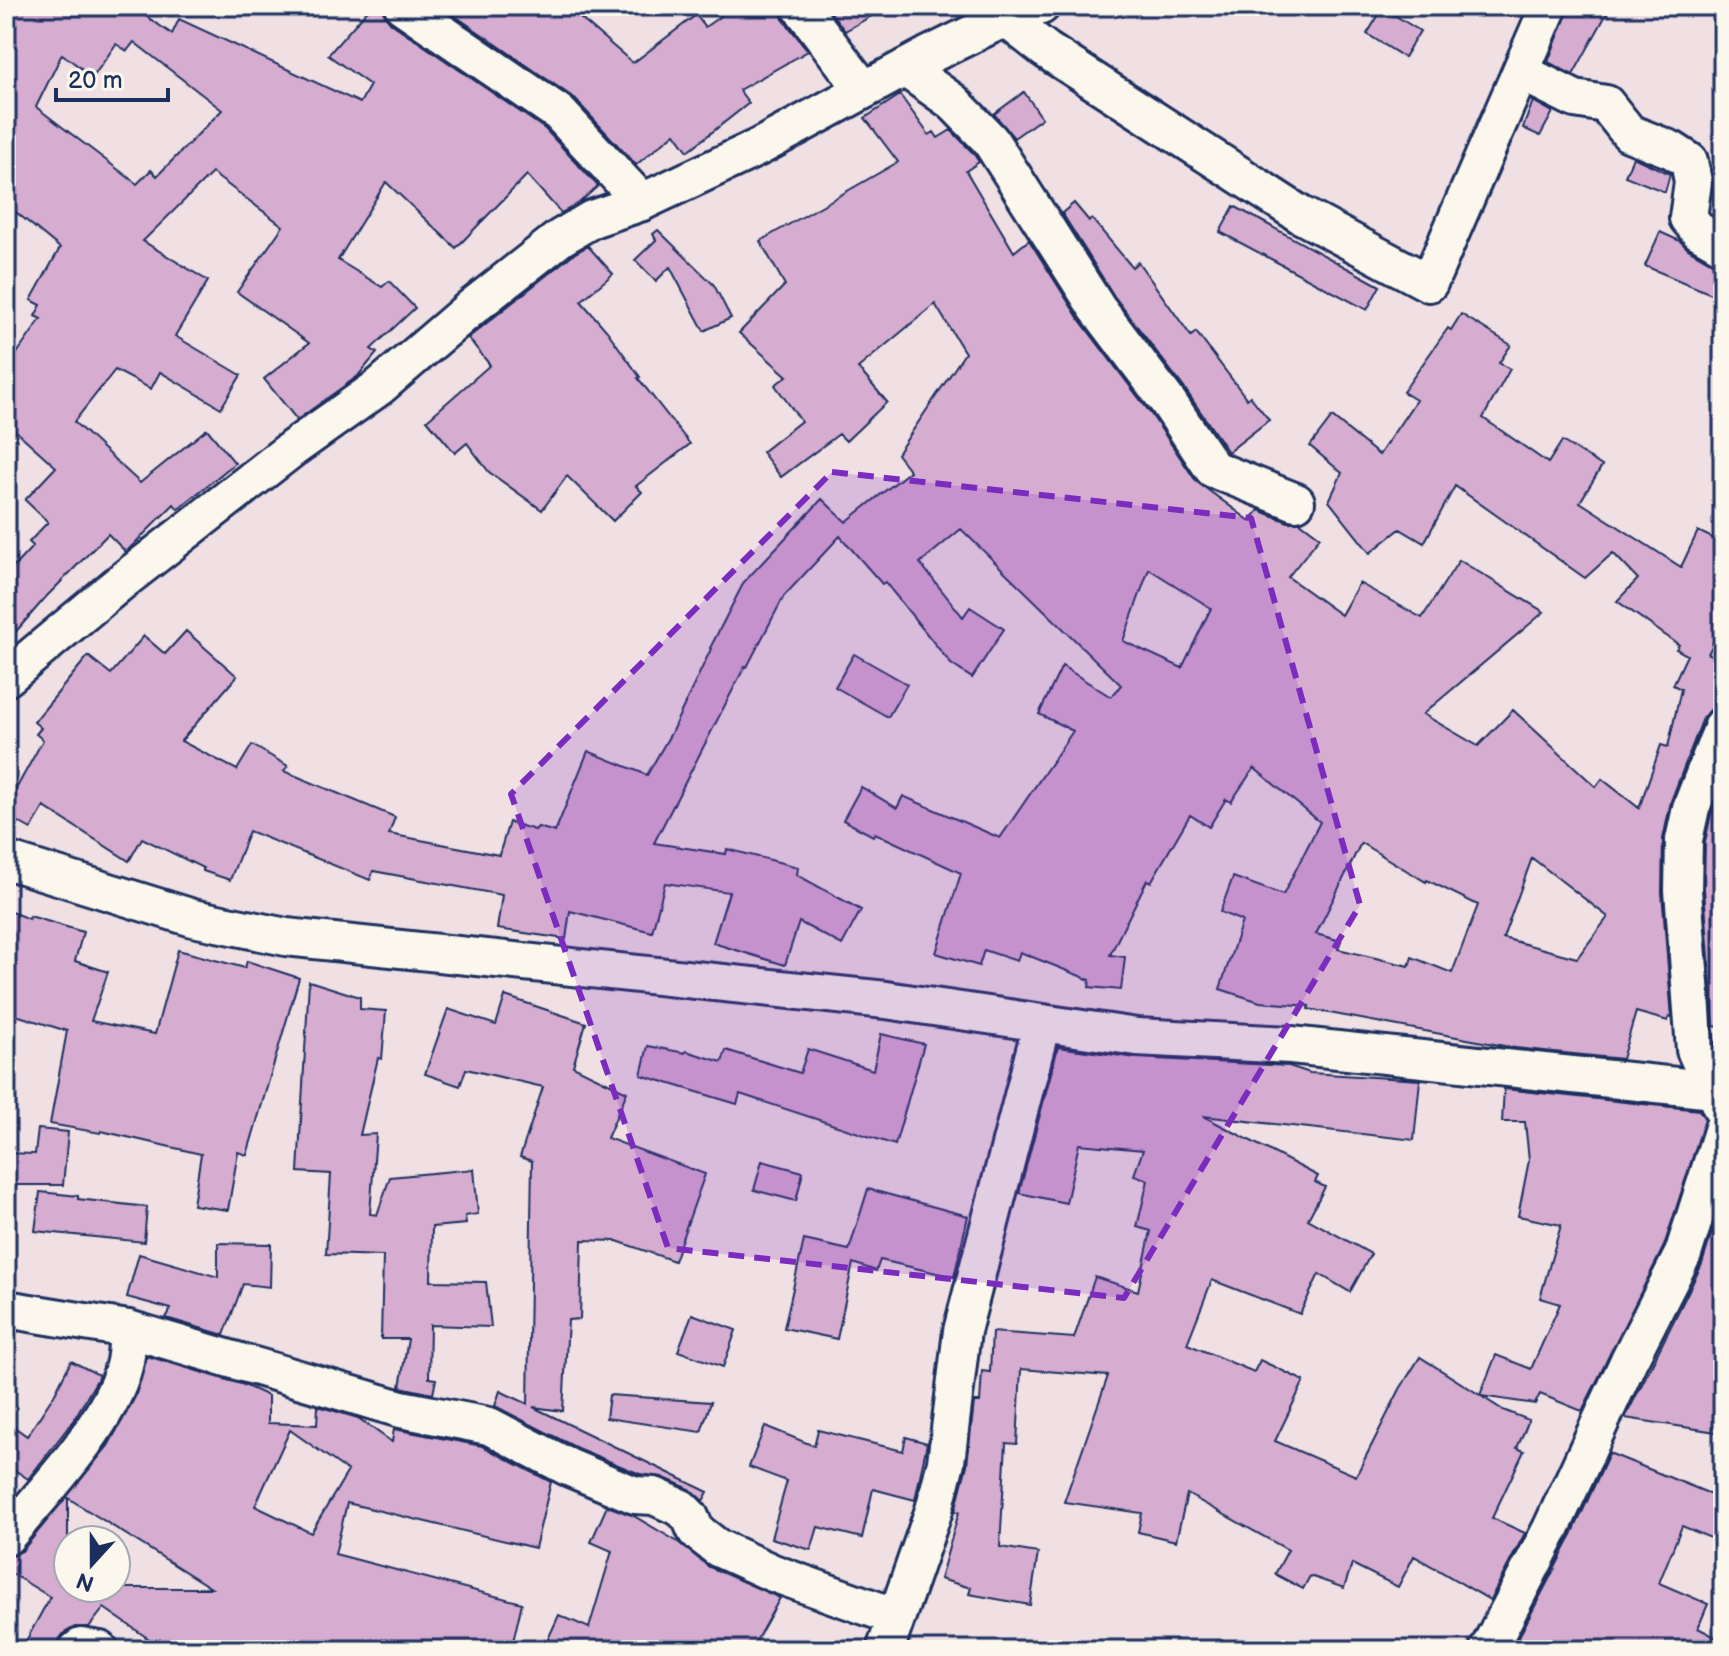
<svg xmlns="http://www.w3.org/2000/svg" width="1729" height="1656" font-family="'Balsamiq Sans',sans-serif">
<rect width="100%" height="100%" fill="#f0e0e4"/>
<filter id="ink" filterUnits="userSpaceOnUse"><feTurbulence type="fractalNoise" baseFrequency=".0125" numOctaves="2"/><feDisplacementMap in="SourceGraphic" scale="16" xChannelSelector="R" yChannelSelector="G"/><feConvolveMatrix kernelMatrix="1 2 1 2 8 2 1 2 1" color-interpolation-filters="sRGB"/></filter>
<g filter="url(#ink)">
<g fill="#d7acd1" stroke="#1b2f5e" stroke-width="2" fill-rule="evenodd">
<path d="M6 6H131L172 34 179 19 360 103 370 85 328 55 371 6H379L391 23 545 129 598 186 579 203 561 213 527 175 456 248 386 182 338 260 382 287 389 281 415 308 371 349 377 353 358 376 297 420 264 379 309 343 237 292 283 226 212 173 143 241 208 281 175 336 241 375 221 408 160 372 151 389 115 370 74 422 140 483 207 429 235 463 178 509 174 504 126 552 108 534 46 597 6 643V575L33 546 29 542 48 522 25 500 56 467 6 422V369L41 319 35 316 41 305 31 300 60 248 6 204ZM134 42 222 110 157 176 151 170 137 184 36 107 62 54 93 77 116 44 127 51Z"/>
<path d="M452 6H566L633 63 696 15 705 27 735 6H779L783 19 808 51 739 90 749 103 688 151 675 133 636 165 574 98 448 11Z"/>
<path d="M826 6H889L845 31Z"/>
<path d="M1570 6H1611L1573 75 1548 62Z"/>
<path d="M1383 8 1420 31 1404 57 1367 34Z"/>
<path d="M1024 92 1042 118 1014 138 994 114Z"/>
<path d="M900 95 929 135 934 132 938 138 951 130 973 153 979 162 966 171 1014 252 1029 240 1079 319 1151 414 1196 481 1250 521 1259 510 1288 522H1300L1320 537 1288 577 1341 615 1359 583 1422 618 1459 560 1544 612 1423 714 1478 746 1513 710 1596 787 1602 779 1639 808 1661 745 1668 747 1681 689 1673 685 1687 655 1676 649 1679 645 1617 601 1638 579 1613 553 1585 578 1455 486 1424 543 1400 529 1370 553 1329 501 1342 473 1310 446 1332 417 1379 455 1416 400 1403 392 1448 328 1451 330 1461 314 1511 345 1499 363 1510 369 1483 418 1548 463 1562 441 1602 466 1580 502 1681 567 1698 531 1723 543V623L1708 654 1723 657V705L1711 709 1703 718 1671 801 1663 839 1662 892 1672 1018 1669 1017 1668 1021 1636 1012 1622 1059 1515 1048 1308 1009 1309 1006 1260 1002 1220 989 1242 921 1220 912 1233 877 1283 895 1320 822 1254 768 1231 802 1226 799 1209 827 1190 815 1151 882 1147 880 1110 955 1125 957 1121 990 1089 987 1090 980 1020 952 1017 961 984 950 979 966 936 953 961 873 875 833 873 836 843 820 861 787 897 808 903 796 1000 838 1073 731 1039 714 1062 666 1111 697 1121 685 961 529 920 563 963 617 970 607 1004 629 972 678 951 664 885 582 882 584 840 536 784 596 747 667 745 666 654 843 726 854 727 849 798 867 797 875 861 910 842 945 799 922 785 965 713 943 729 892 665 883 652 932 570 911 566 939 497 929 502 895 373 871 370 880 249 831 230 880 203 871V868L142 838 129 861 44 807 31 829 6 815V807L43 740 36 734 41 728 34 722 88 656 111 674 144 636 165 654 186 631 237 676 181 741 237 770 252 745 288 766 284 771 395 817 389 834 499 855 509 822 535 830 538 827 555 832 588 751 647 775 671 733 711 649 710 648 744 582 822 499 846 522 910 471 897 454 965 353 935 304 858 368 887 402 846 441 839 434 781 477 762 452 801 421 775 385 787 376 739 333 785 285 760 241 898 162 865 118ZM1149 569 1211 608 1182 668 1123 641ZM1361 843 1426 882 1427 880 1478 905 1452 973 1412 957 1409 966 1338 949 1341 941 1316 934ZM1532 858 1608 917 1577 958 1503 938Z"/>
<path d="M1533 101 1553 112 1540 136 1523 128Z"/>
<path d="M1633 157 1670 174 1665 192 1625 176Z"/>
<path d="M1074 203 1089 221 1092 219 1132 267 1138 262 1191 336 1196 332 1247 399 1250 396 1269 420 1228 452 1185 389 1114 296 1062 213Z"/>
<path d="M1234 206 1380 286 1367 310 1220 232Z"/>
<path d="M658 230 714 285 731 318 704 331 670 267 656 281 635 260 656 240 653 234Z"/>
<path d="M1660 232 1680 241 1688 249 1712 263 1723 266V299L1645 266Z"/>
<path d="M588 246 613 274 581 301 607 331 640 377 638 378 690 444 636 486 642 492 613 521 567 476 542 510 489 472 467 443 455 453 427 420 490 365 468 338 572 255Z"/>
<path d="M854 654 907 684 888 717 835 687Z"/>
<path d="M1723 784 1722 987 1723 1028 1714 1026 1704 889 1705 842 1711 814Z"/>
<path d="M6 910 29 919 30 916 83 932 75 961 108 972 91 1021 155 1034 178 950 245 968 247 961 299 978 247 1155 238 1152 228 1210 193 1205 201 1154 101 1131 100 1133 50 1124 67 1031 6 1012Z"/>
<path d="M309 981 360 997V1009L386 1011 382 1059 378 1058 360 1135 376 1134 370 1214 377 1215 390 1177 474 1169 478 1214 465 1216 466 1224 432 1227 431 1281 486 1282 491 1327 430 1325 429 1378 436 1379 433 1394 400 1387 408 1339H381L383 1256 326 1254 331 1174 298 1172Z"/>
<path d="M505 996 586 1023 573 1066 627 1092 607 1138 705 1174 674 1261 617 1241 582 1240 580 1319 568 1320 563 1411 533 1407 708 1492 703 1501 690 1489 662 1477 640 1474 577 1448 495 1406 500 1391 528 1404 532 1161 520 1157 543 1087 466 1069 460 1086 425 1074 448 1009 496 1025Z"/>
<path d="M881 1034 924 1044 895 1145 740 1094 737 1104 641 1075 648 1046 685 1053 686 1051 722 1062 726 1050 800 1073 808 1049 873 1070Z"/>
<path d="M1058 1047 1136 1058 1289 1066 1310 1073 1420 1080 1414 1140 1203 1116 1318 1176 1315 1182 1325 1187 1308 1219 1371 1254 1350 1292 1319 1274 1300 1314 1212 1280 1187 1344 1254 1372 1260 1360 1304 1381 1275 1441 1356 1476 1400 1389 1420 1357 1480 1395 1496 1355 1531 1369 1560 1304 1540 1298 1561 1225 1518 1216 1529 1160 1525 1122H1502L1504 1089 1699 1110 1705 1119 1664 1246 1582 1411 1540 1394 1535 1404 1481 1396 1503 1410 1529 1420 1517 1448 1524 1451 1492 1518 1525 1533 1490 1600 1414 1556 1398 1587 1352 1564 1344 1588 1310 1576 1303 1589 1275 1574 1288 1550 1187 1494 1176 1541 1138 1532 1142 1513 1064 1502 1108 1376 1021 1369 1017 1444 1006 1443 1000 1547 1038 1553 1030 1605 969 1594 971 1588 940 1579 959 1512 955 1511 967 1465 974 1402H980L982 1371 990 1372 992 1332 1074 1338 1095 1277 1138 1291 1151 1231 1137 1227 1148 1180 1134 1175 1143 1150 1079 1144 1066 1203 1019 1193Z"/>
<path d="M38 1129 68 1132 63 1185H6V1153L35 1154Z"/>
<path d="M762 1161 803 1172 796 1201 754 1190Z"/>
<path d="M868 1189 968 1216 954 1277 880 1260 876 1271 853 1263 837 1339 784 1328 804 1240 849 1250Z"/>
<path d="M40 1192 78 1196V1199L147 1207 144 1242 35 1231Z"/>
<path d="M1723 1197V1433L1625 1418 1702 1264Z"/>
<path d="M218 1243 271 1244 270 1287 243 1284 224 1335 166 1318 171 1309 127 1297 139 1254 218 1277Z"/>
<path d="M692 1314 736 1330 723 1367 678 1351Z"/>
<path d="M147 1356 244 1385 268 1396V1423L317 1425 318 1406 358 1418 392 1442 394 1429 482 1446 551 1482 535 1548 347 1503 335 1554 522 1603 511 1650H165L104 1608 89 1627H75L64 1633 58 1641 56 1650H21L50 1597 6 1570V1558L22 1551 108 1446 135 1397ZM290 1430 348 1471 311 1533 255 1506ZM68 1498 211 1588H68Z"/>
<path d="M71 1361 99 1375 97 1380 73 1421 28 1479 6 1464V1421L27 1436 54 1395Z"/>
<path d="M609 1395 711 1402 701 1432 606 1418Z"/>
<path d="M765 1426 814 1446 818 1430 903 1451 906 1437 927 1443 915 1500 873 1489 862 1538 818 1527 811 1550 771 1538 787 1481 749 1467Z"/>
<path d="M1609 1453 1723 1499V1514L1713 1539 1682 1526 1659 1583 1708 1604 1698 1628 1723 1641V1650H1512L1570 1539Z"/>
<path d="M607 1506 632 1515 678 1542 709 1567 780 1598 751 1650H543L559 1615 589 1628 612 1551 591 1542Z"/>
</g>
<g fill="none" stroke-linecap="round" stroke-linejoin="round">
<g stroke="#1b2f5e" stroke-width="42">
<g id="minor">
<path d="M403 6 559 113 642 202"/>
<path d="M800 6 864 90"/>
<path d="M1005 18 1046 50 1301 215 1429 283 1549 6"/>
<path d="M905 68 953 102 990 140 1097 308 1168 402 1213 469 1296 502"/>
<path d="M1521 72 1575 99 1606 104 1629 133 1672 150 1689 161 1693 182 1688 218 1699 231 1723 245"/>
<path d="M6 678 121 582 293 448 379 387 471 308 560 238 592 219 642 202 759 147 927 56 1005 18 1041 6"/>
<path d="M6 860 193 918 286 937 886 1000 1137 1037 1291 1045 1723 1091"/>
<path d="M1721 1107 1695 1050 1683 890 1684 840 1691 808 1723 726"/>
<path d="M6 1309 128 1329 401 1409 489 1426 568 1467 635 1495 654 1496 681 1508 690 1517 696 1531 718 1548 773 1573 896 1617"/>
<path d="M6 1537C44 1492 110 1423 124 1366 127 1355 127 1341 128 1329"/>
<path d="M77 1650 81 1647 100 1650"/>
<path d="M885 1650 934 1510 946 1462 962 1331 1042 1023"/>
<path d="M1488 1650 1551 1529 1629 1360 1683 1254 1723 1128"/>
</g>
</g>
<use href="#minor" stroke="#fbf7ec" stroke-width="36"/>
</g>
</g>
<path fill="#7b2cbf" fill-opacity="0.2" stroke="#7b2cbf" stroke-width="6" stroke-dasharray="16 10" stroke-linejoin="round" d="M832 472 1251 518 1360 905 1124 1298 668 1248 511 794Z"/>
<rect width="1729" height="1656" fill="none" stroke="#fbf7ec" stroke-width="32"/>
<rect x="16" y="16" width="1697" height="1624" fill="none" stroke="#1b2f5e" stroke-width="3" filter="url(#ink)"/>
<g transform="translate(92 1564) rotate(201)"><circle r="38" fill="#fbf7ec" stroke="#a1a7b3" stroke-width="2"/>
<path d="M0-6L14 30L0 20L-14 30Z" fill="#1b2f5e"/>
<text y="-12" font-size="22" font-weight="bold" text-anchor="middle" fill="#1b2f5e">N</text>
</g>
<path d="M56 88v12h112v-12" fill="none" stroke="#1b2f5e" stroke-width="4"/>
<text x="68" y="88" font-size="24" fill="#1b2f5e" stroke="#fbf7ec" stroke-width="6" paint-order="stroke">20 m</text>
</svg>
